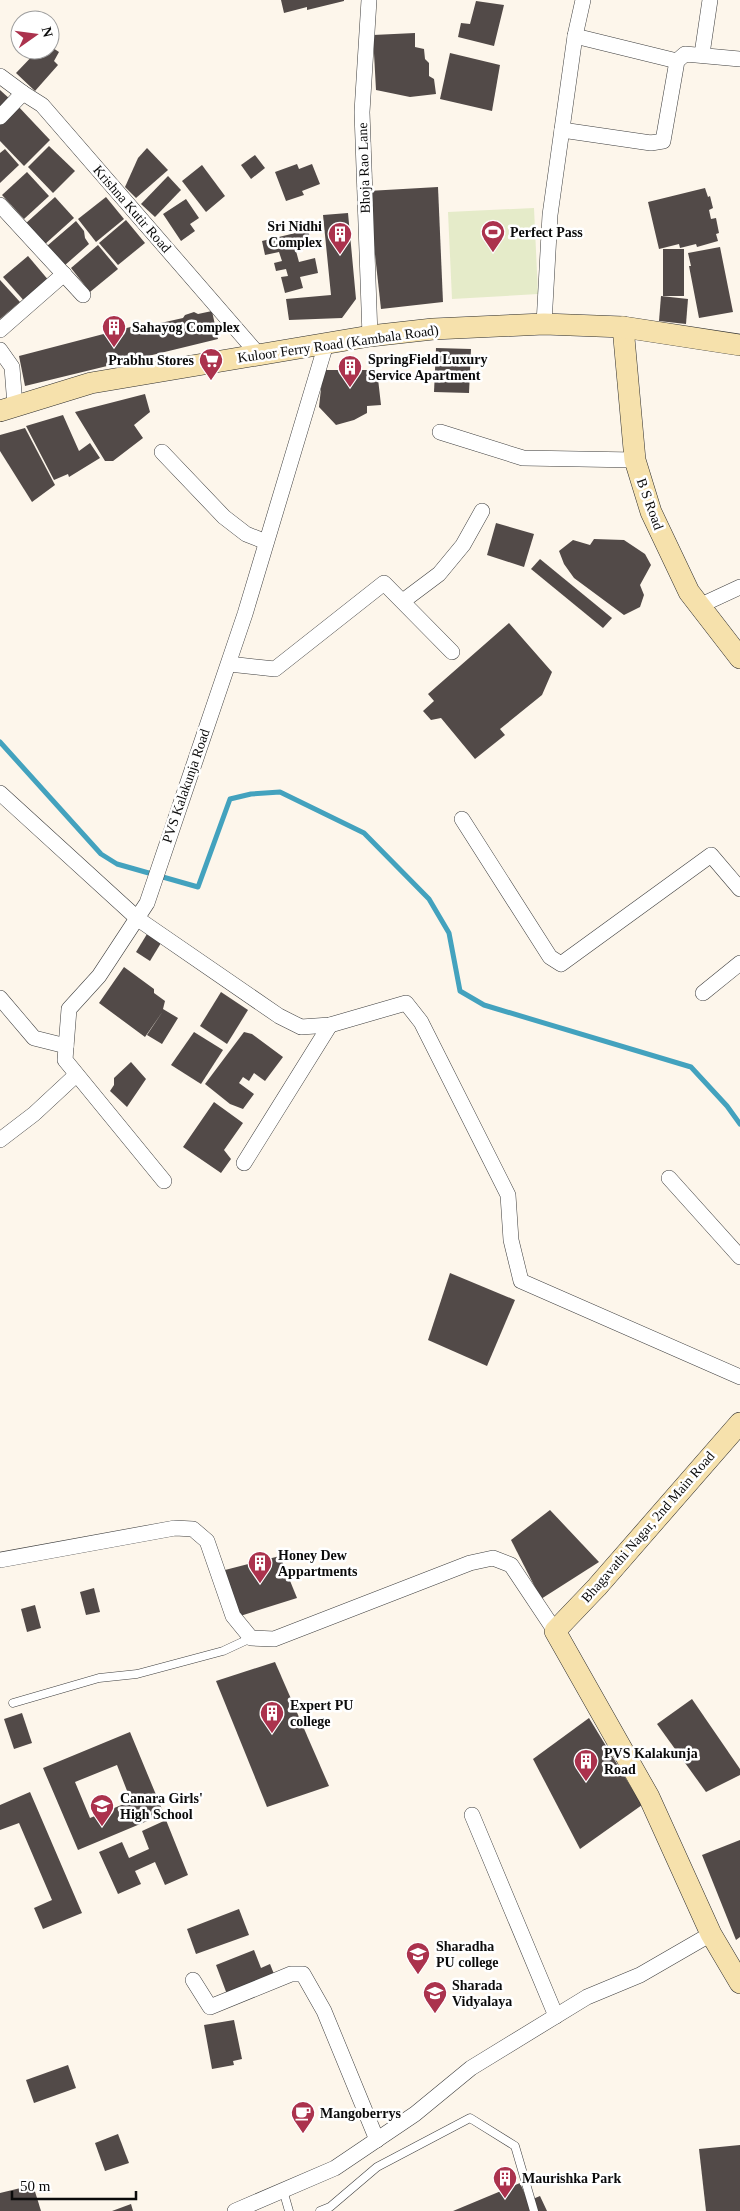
<svg xmlns="http://www.w3.org/2000/svg" width="740" height="2211" font-family="'Times New Roman',serif">
<rect width="100%" height="100%" fill="#fdf6eb"/>
<path fill="#e5ebc9" d="M534 208 538 294 452 299 448 212Z"/>
<g fill="none" stroke-linecap="round" stroke-linejoin="round">
<path stroke="#43a2be" stroke-width="5" d="M0 742 101 854 117 864 198 887 230 799 251 794 280 792 364 833 429 899 449 933 460 991 484 1005 691 1067 727 1106 740 1124"/>
</g>
<g fill="#524a48" fill-rule="evenodd">
<path d="M281 0H344V1L307 10V7L284 13Z"/>
<path d="M476 1 504 5 494 46 458 37 461 23 470 24Z"/>
<path d="M415 33V47L424 49 425 59 429 63V76L434 79 436 94 410 97 376 90 373 35Z"/>
<path d="M50 46 59 52 54 61 58 65 35 91 16 73 38 50H50Z"/>
<path d="M450 53 500 65 492 111 440 99Z"/>
<path d="M0 90 11 100 0 113Z"/>
<path d="M16 104 50 140 24 166 0 141V119Z"/>
<path d="M49 146 75 171 53 193 28 167Z"/>
<path d="M147 148 168 170 136 198 125 187 138 158Z"/>
<path d="M5 149 19 165 0 183V153Z"/>
<path d="M255 155 265 168 251 179 241 165Z"/>
<path d="M297 164 299 169 312 164 320 184 302 191 304 195 286 201 275 172Z"/>
<path d="M202 165 225 196 206 212 182 181Z"/>
<path d="M27 172 49 196 24 219 2 195Z"/>
<path d="M168 176 181 190 155 217 141 204Z"/>
<path d="M438 187 443 302 381 309 368 191Z"/>
<path d="M705 188 708 197 710 196 713 208 709 210 711 219 716 218 719 233 716 234 718 241 697 247 696 244 680 248 679 244 659 249 648 202Z"/>
<path d="M55 197 74 218 44 245 25 224Z"/>
<path d="M106 197 124 219 96 242 78 219Z"/>
<path d="M186 199 199 218 190 224 195 231 181 241 163 214Z"/>
<path d="M348 213 356 299 342 318 289 320 286 299 331 295 323 215Z"/>
<path d="M126 220 145 243 118 265 99 243Z"/>
<path d="M76 221 84 231 85 238 89 244 64 266 47 246Z"/>
<path d="M308 230 312 247 296 251 299 262 315 258 318 273 300 277 303 288 285 293 281 277 288 276 286 269 276 271 274 263 282 261 279 252 265 255 262 241Z"/>
<path d="M98 245 118 269 90 292 71 268Z"/>
<path d="M720 247 733 312 699 318 689 266H691L688 253Z"/>
<rect x="663" y="249" width="21" height="47"/>
<path d="M28 256 50 282 26 303 3 277Z"/>
<path d="M0 280 20 302 0 319Z"/>
<path d="M661 296 688 299 686 324 659 321Z"/>
<path d="M212 311 218 339 25 386 19 356 142 324 143 327 183 318 185 315 194 312 198 314Z"/>
<path d="M436 348 471 349 469 393 434 392Z"/>
<path d="M323 370H377L381 405 367 406V413L354 420 336 425 319 407Z"/>
<path d="M145 394 150 412 134 425 143 438 113 461H105L75 412Z"/>
<path d="M63 415 79 451 90 443 100 458 69 477 68 474 54 480 26 426Z"/>
<path d="M25 428 55 485 32 502 0 451V435Z"/>
<path d="M496 523 534 534 524 567 487 555Z"/>
<path d="M594 539 624 540 645 554 651 565 640 585 644 595 640 607 624 615 574 578 564 564 559 551 573 540 590 545Z"/>
<path d="M540 559 612 618 603 628 531 569Z"/>
<path d="M509 623 552 672 542 695 500 729 505 735 475 759 441 718 431 720 423 711 434 701 428 694Z"/>
<path d="M147 934 161 943 150 961 136 952Z"/>
<path d="M124 967 154 989V993L165 1001 163 1009 178 1018 162 1044 147 1035 163 1011 145 1037 99 1003Z"/>
<path d="M221 992 248 1010 227 1044 200 1026Z"/>
<path d="M194 1032 223 1050 201 1084 171 1065Z"/>
<path d="M244 1032 252 1034 283 1057 265 1081 254 1073 249 1081 243 1077 239 1083 254 1094 243 1109 230 1104 205 1084Z"/>
<path d="M131 1062 146 1079 127 1107 110 1091 114 1085V1078Z"/>
<path d="M214 1102 243 1123 224 1150 231 1159 221 1173 183 1147Z"/>
<path d="M450 1273 515 1300 487 1366 428 1340Z"/>
<path d="M550 1510 599 1562 541 1599 511 1540Z"/>
<path d="M280 1556 297 1598 237 1617 225 1570Z"/>
<path d="M94 1588 100 1612 86 1615 80 1592Z"/>
<path d="M35 1605 41 1628 27 1632 21 1609Z"/>
<path d="M275 1662 329 1786 267 1807 216 1681Z"/>
<path d="M692 1699 740 1769V1775L706 1792 657 1724Z"/>
<path d="M22 1713 32 1743 14 1749 4 1719Z"/>
<path d="M589 1718 642 1805 580 1849 533 1759Z"/>
<path d="M130 1732 164 1814 78 1850 43 1768ZM117 1765 131 1801 90 1818 75 1782Z"/>
<path d="M30 1792 82 1913 43 1929 34 1908 52 1900 19 1823 0 1830V1805Z"/>
<path d="M166 1820 188 1875 165 1885 155 1862 135 1871 141 1884 118 1894 99 1852 122 1842 129 1858 149 1849 142 1831Z"/>
<path d="M740 1840V1937L736 1940 702 1855Z"/>
<path d="M239 1909 249 1935 196 1954 187 1929Z"/>
<path d="M254 1950 261 1968 270 1964 276 1979 228 1997 216 1965Z"/>
<path d="M234 2020 242 2059 233 2061 234 2065 212 2069 204 2025Z"/>
<path d="M68 2065 76 2088 34 2103 26 2080Z"/>
<path d="M118 2134 129 2163 105 2171 95 2143Z"/>
<path d="M740 2145V2211H706L699 2149Z"/>
<path d="M520 2183 528 2201 540 2196 547 2211H453Z"/>
<path d="M33 2185 41 2211H0V2193Z"/>
<path d="M131 2204 133 2211H112Z"/>
</g>
<g fill="none" stroke-linecap="round" stroke-linejoin="round">
<g stroke="#3e3e3e" stroke-width="9">
<g id="lane">
<path d="M13 1703 99 1678 137 1674 223 1651 251 1638"/>
<path d="M283 2190 289 2211"/>
<path d="M320 2211 330 2207 377 2167 470 2118 515 2146 534 2211"/>
</g>
</g>
<g stroke="#3e3e3e" stroke-width="16">
<g id="street">
<path d="M369 0 362 112 370 336"/>
<path d="M575 36 677 61"/>
<path d="M702 54 710 0"/>
<path d="M0 76 23 93"/>
<path d="M0 117 23 93 42 105 258 354"/>
<path d="M562 130 651 143 663 141 677 61 685 54 740 59"/>
<path d="M0 205 83 295"/>
<path d="M544 324 550 215 575 36 583 0"/>
<path d="M0 330 64 274"/>
<path d="M0 350 12 367 15 406"/>
<path d="M440 432 523 458 635 460"/>
<path d="M162 452 224 517 246 534 266 542"/>
<path d="M403 601 439 574 463 545 482 511"/>
<path d="M699 606 740 587"/>
<path d="M229 664 275 669 384 583 452 652"/>
<path d="M0 793 138 919 279 1016 301 1027 330 1025 406 1003 421 1022 508 1195 511 1240 521 1281 740 1377"/>
<path d="M462 819 550 957 561 964 711 855 740 889"/>
<path d="M703 993 740 963"/>
<path d="M0 998 34 1038 66 1046"/>
<path d="M0 1140 34 1114 76 1075"/>
<path d="M244 1163 330 1025"/>
<path d="M669 1178 740 1257"/>
<path d="M164 1181 65 1060 69 1009 99 976 147 903 245 614 326 344"/>
<path d="M0 1560 175 1528 193 1529 207 1541 233 1616 251 1638 274 1639 470 1563 493 1558 511 1565 555 1631"/>
<path d="M472 1815 556 2016"/>
<path d="M193 1980 210 2007 291 1974H303L324 2011 377 2140"/>
<path d="M235 2211 335 2168 415 2114 471 2068 587 1997 640 1975 711 1934"/>
</g>
</g>
<g stroke="#2d2d2d" stroke-width="22">
<g id="secondary">
<path d="M623 327 635 460 651 512 689 592 740 658"/>
<path d="M0 411 91 383 370 336 433 329 544 324 623 327 740 345"/>
<path d="M740 1423 597 1587 555 1631 649 1797 711 1934 740 1983"/>
</g>
</g>
<use href="#lane" stroke="#fff" stroke-width="8"/>
<use href="#street" stroke="#fff" stroke-width="15"/>
<use href="#secondary" stroke="#f6e1ac" stroke-width="21"/>
</g>
<defs>
<g id="stadium-pin" transform="scale(1.25)"><path d="M0 17L-7.5 6A9.5 9.5 0 1 1 7.5 6Z" fill="#ab324d" stroke="#fff"/><path d="M0-5a6.5 5 0 1 0 0 10a6.5 5 0 1 0 0-10ZM-3.5-1.8h7v3.6h-7Z" fill="#fff"/></g>
<g id="building-pin" transform="scale(1.25)"><path d="M0 17L-7.5 6A9.5 9.5 0 1 1 7.5 6Z" fill="#ab324d" stroke="#fff"/><path d="M-4-6H4V6H1V3H-1V6H-4ZM-2.5-4.3h1.7v1.8h-1.7ZM.8-4.3h1.7v1.8H.8ZM-2.5-1h1.7V.8h-1.7ZM.8-1h1.7V.8H.8Z" fill="#fff"/></g>
<g id="supermarket-pin" transform="scale(1.25)"><path d="M0 17L-7.5 6A9.5 9.5 0 1 1 7.5 6Z" fill="#ab324d" stroke="#fff"/><path d="M-6-5.5h2.5l.6 2H6L4.5 2H-2.5L-4.4-4H-6ZM-1.5 3.2a1.3 1.3 0 1 0 .1 0ZM3 3.2a1.3 1.3 0 1 0 .1 0Z" fill="#fff"/></g>
<g id="school-pin" transform="scale(1.25)"><path d="M0 17L-7.5 6A9.5 9.5 0 1 1 7.5 6Z" fill="#ab324d" stroke="#fff"/><path d="M0-5L7-2L0 1L-7-2ZM-4 1L0 2.5L4 1V4Q0 6-4 4Z" fill="#fff"/></g>
<g id="university-pin" transform="scale(1.25)"><path d="M0 17L-7.5 6A9.5 9.5 0 1 1 7.5 6Z" fill="#ab324d" stroke="#fff"/><path d="M0-5L7-2L0 1L-7-2ZM-4 1L0 2.5L4 1V4Q0 6-4 4Z" fill="#fff"/></g>
<g id="cafe-pin" transform="scale(1.25)"><path d="M0 17L-7.5 6A9.5 9.5 0 1 1 7.5 6Z" fill="#ab324d" stroke="#fff"/><path d="M-5.5-4.5H6V0H3Q3 3.5 0 3.5H-2.5Q-5.5 3.5-5.5 0ZM3-3.2v2h1.7v-2ZM-6 4.5H4V6H-6Z" fill="#fff"/></g>
</defs>
<g fill-rule="evenodd">
<use href="#stadium-pin" x="493" y="232"/>
<use href="#building-pin" x="340" y="234"/>
<use href="#building-pin" x="114" y="327"/>
<use href="#supermarket-pin" x="211" y="360"/>
<use href="#building-pin" x="350" y="367"/>
<use href="#building-pin" x="260" y="1563"/>
<use href="#building-pin" x="272" y="1713"/>
<use href="#building-pin" x="586" y="1761"/>
<use href="#school-pin" x="102" y="1806"/>
<use href="#university-pin" x="418" y="1954"/>
<use href="#school-pin" x="435" y="1993"/>
<use href="#cafe-pin" x="303" y="2113"/>
<use href="#building-pin" x="505" y="2178"/>
</g>
<g text-anchor="middle" dominant-baseline="central" stroke-width="5" stroke-linejoin="round" paint-order="stroke">
<g font-size="14" fill="#0b0b0b" stroke="#fff">
<text transform="translate(364 168) rotate(-92)">Bhoja Rao Lane</text>
<text transform="translate(132 209) rotate(49)">Krishna Kutir Road</text>
<text transform="translate(338 344) rotate(-8)">Kuloor Ferry Road (Kambala Road)</text>
<text transform="translate(650 504) rotate(70)">B S Road</text>
<text transform="translate(186 786) rotate(-71)">PVS Kalakunja Road</text>
<text transform="translate(648 1527) rotate(-49)">Bhagavathi Nagar, 2nd Main Road</text>
</g>
<g font-size="14" font-weight="bold" fill="#0b0b0b" stroke="#fff" text-anchor="start">
<text x="322" y="226" text-anchor="end">Sri Nidhi<tspan x="322" dy="16">Complex</tspan></text>
<text x="510" y="232">Perfect Pass</text>
<text x="132" y="327">Sahayog Complex</text>
<text x="368" y="359">SpringField Luxury<tspan x="368" dy="16">Service Apartment</tspan></text>
<text x="194" y="360" text-anchor="end">Prabhu Stores</text>
<text x="278" y="1555">Honey Dew<tspan x="278" dy="16">Appartments</tspan></text>
<text x="290" y="1705">Expert PU<tspan x="290" dy="16">college</tspan></text>
<text x="604" y="1753">PVS Kalakunja<tspan x="604" dy="16">Road</tspan></text>
<text x="120" y="1798">Canara Girls'<tspan x="120" dy="16">High School</tspan></text>
<text x="436" y="1946">Sharadha<tspan x="436" dy="16">PU college</tspan></text>
<text x="452" y="1985">Sharada<tspan x="452" dy="16">Vidyalaya</tspan></text>
<text x="320" y="2113">Mangoberrys</text>
<text x="522" y="2178">Maurishka Park</text>
</g>
</g>
<g transform="translate(35 35) rotate(76)"><circle r="24" fill="#ffffff" stroke="#9d9d9d"/>
<path d="M0-4L9 19L0 12L-9 19Z" fill="#ab324d"/>
<text y="-8" font-size="14" font-weight="bold" text-anchor="middle" fill="#0b0b0b">N</text>
</g>
<path d="M12 2191v8h124v-8" fill="none" stroke="#0b0b0b" stroke-width="2.5"/>
<text x="20" y="2191" font-size="15" fill="#0b0b0b" stroke="#ffffff" stroke-width="4" paint-order="stroke">50 m</text>
</svg>
